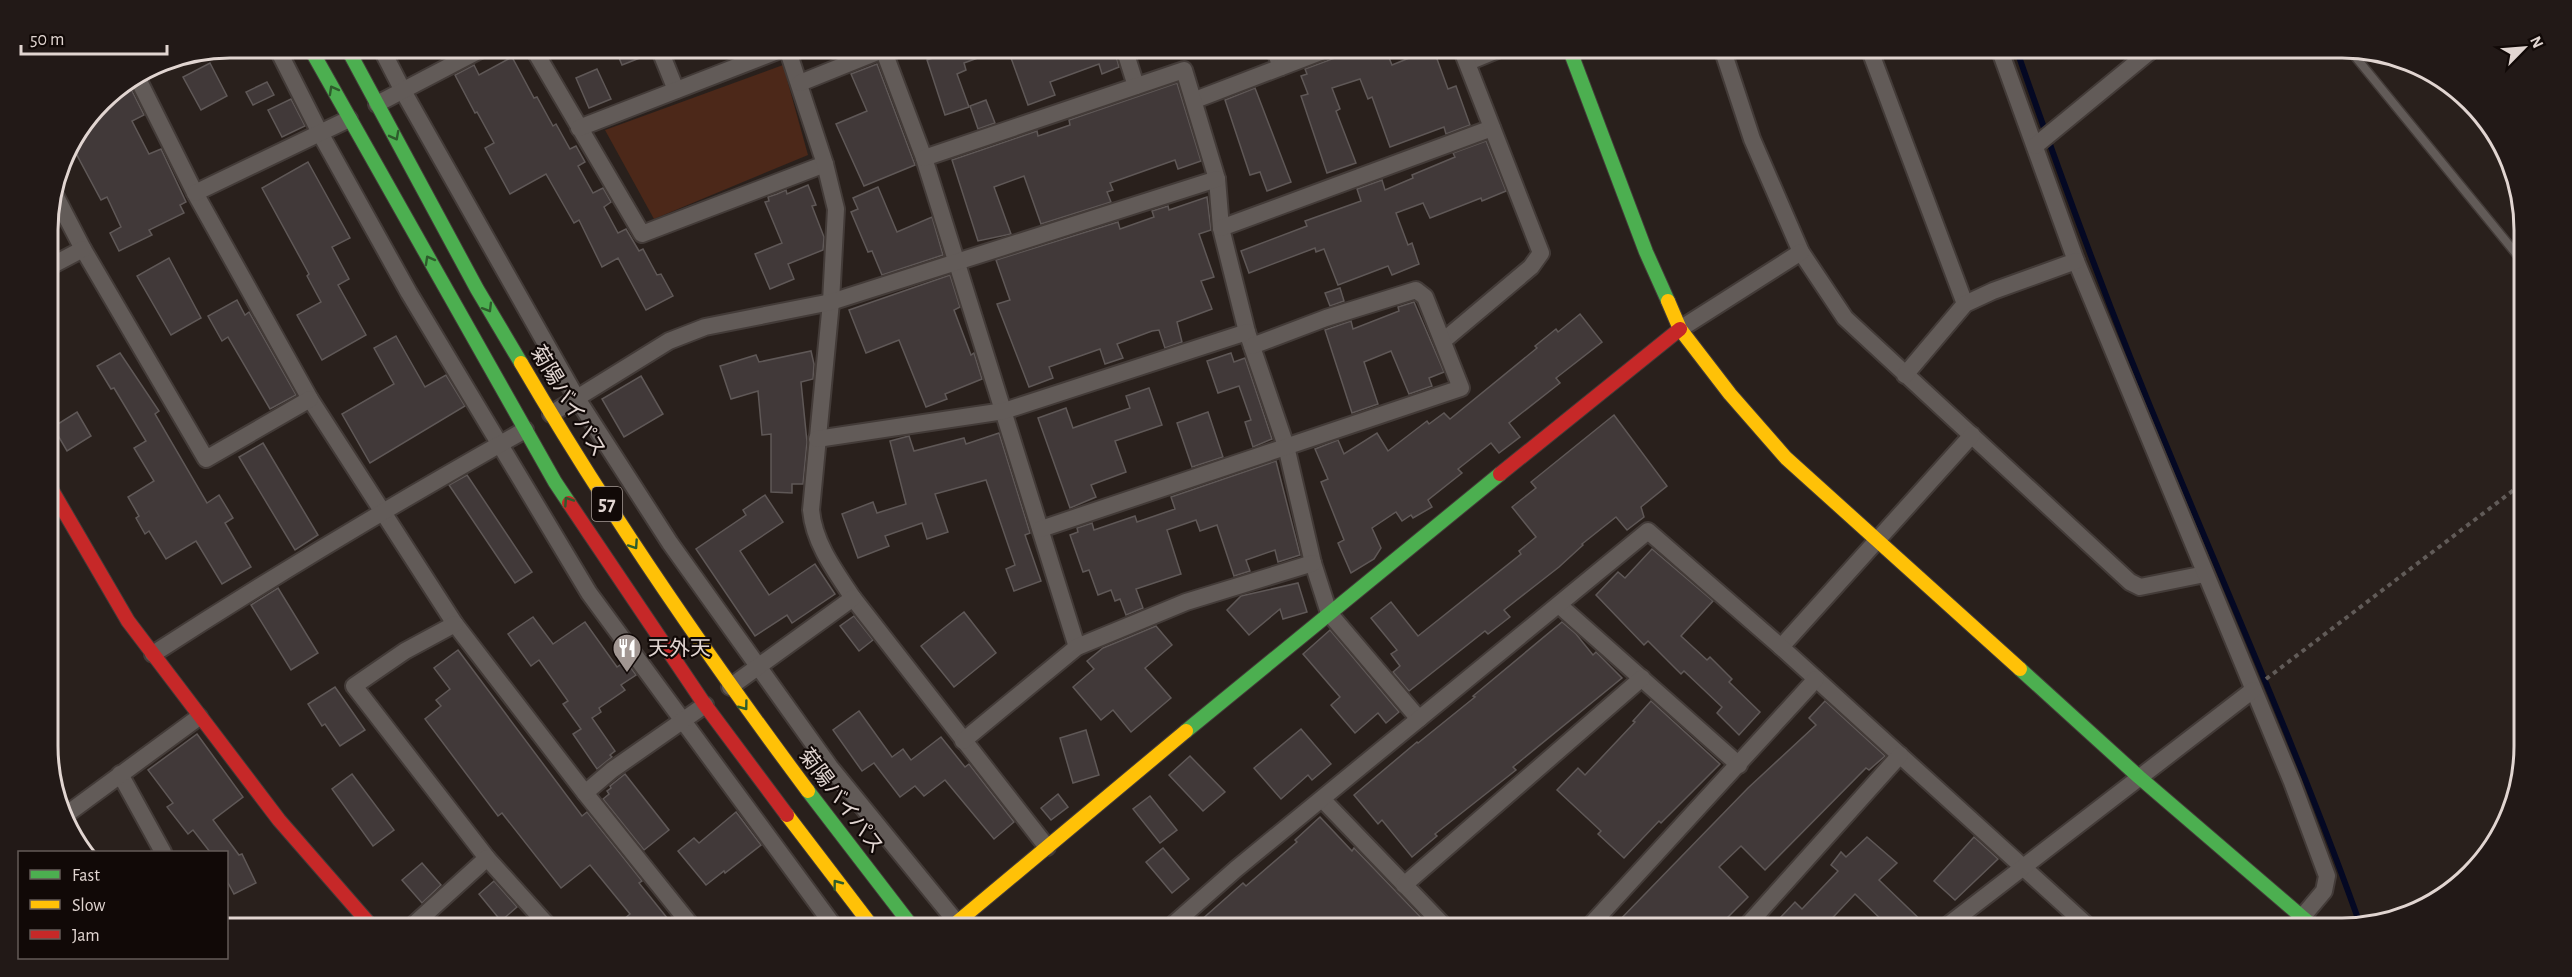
<svg xmlns="http://www.w3.org/2000/svg" width="2572" height="977" font-family="'Alegreya Sans','Noto Sans JP',sans-serif">
<rect width="100%" height="100%" fill="#29201c"/>
<path fill="#4c2819" d="M783 65 808 155 654 219 605 130Z"/>
<g fill="none" stroke-linecap="round" stroke-linejoin="round">
<path stroke="#040823" stroke-width="6" d="M2016 48C2063 184 2113 319 2169 452 2234 609 2304 766 2361 927"/>
</g>
<g fill="#413939" stroke="#5f5857" stroke-width="1.5">
<path d="M615 48H649L650 54 622 65Z"/>
<path d="M961 48H1000V50L964 63 966 70 957 74 969 107 945 115 927 60Z"/>
<path d="M1037 48H1114L1119 67 1102 74 1099 64 1050 82 1055 95 1028 105 1011 58Z"/>
<path d="M1341 48H1385L1392 65 1419 54 1417 48H1433L1448 89 1456 86 1470 125 1446 134 1444 127 1390 147 1372 97 1368 99 1360 79 1332 88 1340 109 1336 111 1356 163 1327 173 1301 96 1308 94 1301 76 1307 74 1305 69 1335 58Z"/>
<path d="M512 57 534 98 537 97 553 126 556 124 570 149 576 146 585 162 578 166 593 193 603 188 611 202 604 207 618 233 626 229 639 251 643 249 657 275 661 274 673 296 646 310 618 258 602 267 579 220 574 223 546 174 510 194 485 148 494 143 477 112 475 113 455 75 474 65 479 75Z"/>
<path d="M210 63 227 96 201 110 183 77Z"/>
<path d="M877 64 915 165 864 186 836 124 867 111 851 74Z"/>
<path d="M597 69 611 99 589 108 576 78Z"/>
<path d="M267 82 274 95 253 105 246 92Z"/>
<path d="M128 83 144 115 132 121 149 154 161 149 186 202 180 205 184 213 149 230 152 235 119 251 110 233 121 227 107 197 101 200 71 144 110 94Z"/>
<path d="M1177 83 1201 161 1178 169 1175 160 1110 183 1113 190 1107 192 1111 202 1041 224 1024 176 994 187 1011 234 978 241 952 160 1037 131 1038 136 1070 125 1069 120Z"/>
<path d="M1255 88 1291 182 1267 191 1260 172 1250 175 1225 100Z"/>
<path d="M291 99 305 126 282 137 268 110Z"/>
<path d="M986 100 995 123 978 129 970 106Z"/>
<path d="M1486 141 1506 191 1482 201 1481 198 1430 218 1423 203 1396 213 1408 245 1412 243 1419 264 1392 275 1388 266 1338 285 1324 249 1316 252 1315 248 1249 273 1241 251 1307 226 1305 221 1361 201 1357 189 1382 180 1385 190 1413 178 1412 175 1455 157 1453 153Z"/>
<path d="M308 162 350 238 332 247 349 279 338 285 366 335 322 360 297 315 321 302 307 276 309 274 262 188Z"/>
<path d="M808 185 816 205 812 206 824 237 823 250 788 264 794 279 770 289 755 254 782 243 765 202 769 201 768 197 777 194 786 190 787 194Z"/>
<path d="M878 187 897 232 932 217 943 255 882 275 872 251 868 252 851 212 858 209 853 198Z"/>
<path d="M1207 197 1211 230 1199 234 1214 277 1201 281 1212 309 1177 322 1182 342 1165 348 1159 330 1152 331 1117 344 1123 358 1105 364 1100 349 1049 367 1053 378 1029 387 997 304 1010 300 996 260 1118 222 1120 229 1154 217 1152 211 1168 206 1169 210Z"/>
<path d="M169 258 201 318 171 335 137 276Z"/>
<path d="M950 275 960 307 954 310 971 355 974 353 982 379 945 394 947 399 926 407 899 340 866 353 849 310Z"/>
<path d="M1340 288 1344 301 1330 306 1325 293Z"/>
<path d="M237 300 245 315 249 312 296 395 270 409 228 337 222 341 208 316Z"/>
<path d="M1414 302 1444 372 1429 378 1432 386 1409 394 1391 351 1364 362 1378 404 1352 413 1325 330 1351 321 1353 329 1399 311 1398 307Z"/>
<path d="M1580 314 1602 342 1556 378 1560 383 1509 423 1520 437 1499 453 1491 443 1458 469 1462 473 1428 500 1432 507 1413 518 1411 515 1402 521 1396 512 1372 528 1381 548 1374 559 1351 573 1338 543 1344 540 1321 482 1328 479 1315 449 1338 440 1344 454 1377 433 1388 451 1427 421 1429 424 1444 413 1450 419 1537 348 1535 346 1556 329 1558 332Z"/>
<path d="M396 336 425 387 446 375 465 406 370 463 342 414 394 384 374 348Z"/>
<path d="M811 351 814 364 813 379 801 382 807 442 803 484H792V493L771 492V434L762 435 758 391 731 399 720 366 756 355 759 362Z"/>
<path d="M120 353 159 411 155 414 207 503 219 495 233 518 225 523 251 567 222 584 196 541 166 559 149 531 145 534 136 518 139 516 128 497 154 481 134 448 146 441 114 388 111 389 97 366Z"/>
<path d="M1231 353 1234 362 1245 358 1272 439 1253 447 1245 422 1251 420 1239 386 1218 393 1207 361Z"/>
<path d="M641 376 663 414 624 437 602 399Z"/>
<path d="M1149 388 1162 425 1115 441 1126 472 1091 485 1096 497 1070 508 1038 418 1066 408 1073 428 1130 408 1126 396Z"/>
<path d="M77 412 91 436 67 451 53 427Z"/>
<path d="M1208 412 1223 457 1192 467 1177 423Z"/>
<path d="M1614 415 1667 486 1641 507 1644 517 1627 530 1616 517 1582 544 1583 545 1559 567 1504 610 1510 617 1488 634 1485 631 1409 691 1393 672 1400 666 1391 654 1397 650 1371 618 1391 602 1418 636 1521 554 1519 551 1536 537 1512 507 1536 488 1531 482Z"/>
<path d="M999 433 1030 533 1025 535 1041 581 1014 591 1006 569 1015 565 986 480 935 494 948 532 927 539 922 523 885 536 889 546 858 558 842 514 873 502 877 513 906 504 890 441 909 436 914 451 964 438 966 444Z"/>
<path d="M263 443 318 535 295 550 239 457Z"/>
<path d="M1276 461 1300 555 1278 562 1275 550 1246 560 1250 571 1234 576 1217 525 1200 531 1196 520 1167 530 1181 574 1136 589 1143 608 1126 615 1120 599 1115 601 1111 590 1098 595 1089 570 1083 572 1070 535 1078 532 1077 528 1092 523 1094 530 1135 516 1137 522 1175 509 1171 497Z"/>
<path d="M467 475 532 572 515 583 449 485Z"/>
<path d="M765 495 783 522 740 551 769 595 815 564 835 594 792 623 787 615 755 636 696 549 746 515 743 510Z"/>
<path d="M1652 549 1713 601 1681 636 1707 660 1710 657 1732 679 1729 682 1760 712 1739 735 1717 713 1722 707 1684 671 1681 674 1648 641 1644 645 1596 595 1618 572 1625 578Z"/>
<path d="M1298 583 1307 612 1283 619 1280 609 1249 635 1227 610 1241 596Z"/>
<path d="M278 588 318 653 291 670 251 605Z"/>
<path d="M964 612 996 653 954 687 921 646Z"/>
<path d="M854 616 873 640 859 651 840 626Z"/>
<path d="M533 617 553 644 585 622 617 667 626 661 636 675 621 685 625 690 599 708 601 712 592 718 615 751 610 755 612 757 597 769 573 734 581 729 563 704 568 701 539 660 531 666 508 634Z"/>
<path d="M1562 622 1576 634 1593 655 1596 652 1622 678 1513 767 1516 770 1435 834 1437 836 1412 857 1382 820 1378 824 1354 795 1417 742 1418 743 1475 697 1473 696Z"/>
<path d="M1156 626 1172 645 1145 668 1171 698 1131 732 1113 710 1101 720 1073 687 1094 669 1087 661 1103 648Z"/>
<path d="M1330 630 1399 712 1386 723 1378 713 1355 733 1331 705 1340 697 1303 654Z"/>
<path d="M458 650 582 816 587 812 642 881 639 883 676 929H612L630 914 590 865 561 888 502 813 498 816 425 719 441 706 436 700 450 689 434 668Z"/>
<path d="M335 687 365 730 340 746 325 724 322 726 308 704Z"/>
<path d="M1651 701 1720 764 1661 823 1659 821 1624 858 1598 834 1601 831 1557 790 1578 768 1585 775 1635 722 1633 721Z"/>
<path d="M1825 701 1885 756 1869 770 1866 768 1765 870 1741 846 1719 867 1748 897 1716 929H1611L1748 788 1816 725 1809 718Z"/>
<path d="M859 711 892 757 903 749 911 760 941 737 965 767 969 764 1014 822 994 839 945 780 924 796 915 786 900 797 874 763 862 771 833 730Z"/>
<path d="M1301 729 1331 764 1312 780 1308 775 1281 799 1254 768Z"/>
<path d="M1086 730 1099 775 1073 783 1060 738Z"/>
<path d="M197 734 243 797 213 820 239 855 242 854 256 883 234 894 226 879V852H210L193 830 188 834 167 807 173 803 148 770Z"/>
<path d="M1190 756 1225 792 1203 811 1169 775Z"/>
<path d="M352 774 394 830 373 846 332 789Z"/>
<path d="M625 774 669 830 644 850 603 799 609 794 607 791 611 788 610 786Z"/>
<path d="M1058 794 1068 807 1051 820 1041 808Z"/>
<path d="M1150 796 1177 830 1160 843 1133 809Z"/>
<path d="M736 812 761 845 725 873 724 871 706 885 678 851 694 838 699 843Z"/>
<path d="M1320 817 1352 851 1354 848 1432 929H1191L1243 883 1246 886 1297 842 1295 840Z"/>
<path d="M1867 837 1897 863 1879 880 1930 929H1891L1855 894 1822 929H1790L1779 919 1795 902 1802 909 1838 871 1831 865 1841 852 1846 857Z"/>
<path d="M1974 837 1998 859 1955 900 1934 881Z"/>
<path d="M1163 848 1189 879 1172 893 1146 862Z"/>
<path d="M422 863 441 885 422 903 402 880Z"/>
<path d="M494 881 517 907 501 921 479 894Z"/>
</g>
<g fill="none" stroke-linecap="round" stroke-linejoin="round">
<g stroke="#433b38" stroke-width="11">
<path id="lane" d="M2349 49 2523 262"/>
</g>
<g stroke="#433b38" stroke-width="20">
<g id="street">
<path d="M277 48 320 133 409 293 589 593 836 929"/>
<path d="M381 48 403 91 576 397 670 543 830 767 962 929"/>
<path d="M533 48 642 234 825 164"/>
<path d="M659 48 676 90"/>
<path d="M787 48 825 164 836 209 831 302 811 510C814 543 835 571 853 598L1047 847"/>
<path d="M1124 48 1136 86"/>
<path d="M1274 48 1281 67"/>
<path d="M1722 48 1752 139 1801 252 1845 318 2130 582 2140 587 2205 574"/>
<path d="M1869 48 1965 304"/>
<path d="M1999 48 2076 261 2292 782 2327 876 2324 891 2303 916"/>
<path d="M883 49 924 158 1077 647"/>
<path d="M1468 62 1502 48"/>
<path d="M137 77 195 193 310 399 455 624 585 793 694 929"/>
<path d="M800 83 887 48"/>
<path d="M1195 100 1331 48"/>
<path d="M377 104 484 48"/>
<path d="M579 128 785 48"/>
<path d="M2035 146 2154 48"/>
<path d="M924 158 1184 70 1217 179 1221 228 1247 332 1286 446 1313 563 1329 613 1419 719"/>
<path d="M195 193 349 119"/>
<path d="M55 195 83 249 206 459 310 399"/>
<path d="M1221 228 1492 128"/>
<path d="M49 267 83 249"/>
<path d="M1680 329 1801 252"/>
<path d="M1443 341 1531 267 1541 253 1461 48"/>
<path d="M1905 375 1965 304 1993 291 2076 261"/>
<path d="M551 414 669 341 705 327 831 302 1217 179"/>
<path d="M817 439 1004 411 1247 332"/>
<path d="M1041 529 1461 388 1425 297 1416 290 1326 318 1252 346"/>
<path d="M1559 605 1739 765"/>
<path d="M455 624 405 651 354 686 487 858 551 929"/>
<path d="M1781 647 1972 435"/>
<path d="M153 654C275 575 399 501 525 430"/>
<path d="M730 687 853 598"/>
<path d="M963 741 1077 647 1186 602 1313 563"/>
<path d="M120 774 163 852"/>
<path d="M585 793 612 770 705 705"/>
<path d="M1322 799 1447 929"/>
<path d="M67 814 199 717"/>
<path d="M1404 885 1642 678"/>
<path d="M409 929 487 858"/>
<path d="M1168 929 1236 869 1648 531 1781 647 2091 929"/>
<path d="M1587 929 1816 679"/>
<path d="M1744 929 1900 755"/>
<path d="M1943 929 2253 690"/>
</g>
</g>
<g stroke="#433b38" stroke-width="16">
<g id="fast">
<path d="M310 48 555 482 569 503"/>
<path d="M347 48 477 289 521 363"/>
<path d="M1569 48 1646 252 1668 301"/>
<path d="M2020 669 2139 777 2316 929"/>
<path d="M1186 731 1500 474"/>
<path d="M808 791 914 929"/>
</g>
</g>
<g stroke="#433b38" stroke-width="16">
<g id="slow">
<path d="M1668 301 1680 329 1730 394 1786 458 2020 669"/>
<path d="M521 363C608 512 705 653 808 791"/>
<path d="M787 815 874 929"/>
<path d="M949 929 1186 731"/>
</g>
</g>
<g stroke="#433b38" stroke-width="16">
<g id="jam">
<path d="M1500 474 1680 329"/>
<path d="M50 487 128 621 279 820 374 929"/>
<path d="M569 503 705 705 787 815"/>
</g>
</g>
<path stroke="#615b58" stroke-width="4" stroke-dasharray="4.5 4.5" stroke-linecap="butt" d="M2266 679 2523 483"/>
<use href="#lane" stroke="#625b58" stroke-width="8"/>
<use href="#street" stroke="#625b58" stroke-width="16"/>
<use href="#fast" stroke="#4caf50" stroke-width="14"/>
<use href="#slow" stroke="#ffc107" stroke-width="14"/>
<use href="#jam" stroke="#c62828" stroke-width="14"/>
</g>
<defs><path id="oneway-chevron" d="M-2-3.5L2.5 0L-2 3.5" fill="none" stroke-width="1.6" stroke-linecap="round" stroke-linejoin="round" transform="scale(1.5)"/></defs>
<g stroke="#2e5c2c">
<use href="#oneway-chevron" transform="translate(333 90) rotate(-119)"/>
<use href="#oneway-chevron" transform="translate(395 136) rotate(62)"/>
<use href="#oneway-chevron" transform="translate(429 260) rotate(-119)"/>
<use href="#oneway-chevron" transform="translate(488 308) rotate(59)"/>
<use href="#oneway-chevron" transform="translate(568 501) rotate(-124)"/>
<use href="#oneway-chevron" transform="translate(634 545) rotate(56)"/>
<use href="#oneway-chevron" transform="translate(744 706) rotate(53)"/>
<use href="#oneway-chevron" transform="translate(837 884) rotate(-127)"/>
</g>
<defs>
<g id="restaurant-pin" transform="scale(1.5)"><path d="M0 17L-7.5 6A9.5 9.5 0 1 1 7.5 6Z" fill="#a19692" stroke="#110907"/><path d="M-5-6h1v4h1v-4h1v4h1v-4h1v5L-1.5 .5V6h-2V.5L-5-1ZM5-6V6H3V1.5H1.5Q1.5-4 5-6Z" fill="#fff"/></g>
</defs>
<g fill-rule="evenodd">
<use href="#restaurant-pin" x="627" y="648"/>
</g>
<g text-anchor="middle" dominant-baseline="central" stroke-width="4.5" stroke-linejoin="round" paint-order="stroke">
<rect fill="#110907" stroke="#a39894" stroke-width="1.5" x="592" y="487" width="30" height="34" rx="4.5"/>
<g font-size="20" font-weight="bold" fill="#e1d5d1">
<text x="607" y="504">57</text>
</g>
<g font-size="21" fill="#e1d5d1" stroke="#110907">
<text transform="translate(568 401) rotate(59)">菊陽バイパス</text>
<text transform="translate(841 801) rotate(53)">菊陽バイパス</text>
</g>
<g font-size="21" fill="#e1d5d1" stroke="#110907" text-anchor="start">
<text x="648" y="648">天外天</text>
</g>
</g>
<path d="M0 0H2572V977H0ZM230 58H2342A172 172 0 0 1 2514 230V746A172 172 0 0 1 2342 918H230A172 172 0 0 1 58 746V230A172 172 0 0 1 230 58Z" fill="#221917" fill-rule="evenodd"/>
<path fill="none" stroke="#e1d5d1" stroke-width="3" d="M230 58H2342A172 172 0 0 1 2514 230V746A172 172 0 0 1 2342 918H230A172 172 0 0 1 58 746V230A172 172 0 0 1 230 58Z"/>
<rect x="18" y="851" width="210" height="108" fill="#110907" stroke="#645b58" stroke-width="1.5"/>
<rect x="30" y="870" width="30" height="9" fill="#4caf50" stroke="#645b58" stroke-width="1.5"/>
<text x="72" y="881" font-size="18" fill="#e1d5d1">Fast</text>
<rect x="30" y="900" width="30" height="9" fill="#ffc107" stroke="#645b58" stroke-width="1.5"/>
<text x="72" y="911" font-size="18" fill="#e1d5d1">Slow</text>
<rect x="30" y="930" width="30" height="9" fill="#c62828" stroke="#645b58" stroke-width="1.5"/>
<text x="72" y="941" font-size="18" fill="#e1d5d1">Jam</text>
<g transform="translate(2524 48) rotate(65)" stroke="#110907" stroke-width="4.5" paint-order="stroke">
<path d="M0-4.5L10 22L0 15L-10 22Z" fill="#e1d5d1"/>
<text y="-9" font-size="16" font-weight="bold" text-anchor="middle" fill="#e1d5d1">N</text>
</g>
<path d="M21 45v9h146v-9" fill="none" stroke="#e1d5d1" stroke-width="3"/>
<text x="30" y="45" font-size="18" fill="#e1d5d1" stroke="#110907" stroke-width="4.5" paint-order="stroke">50 m</text>
</svg>
